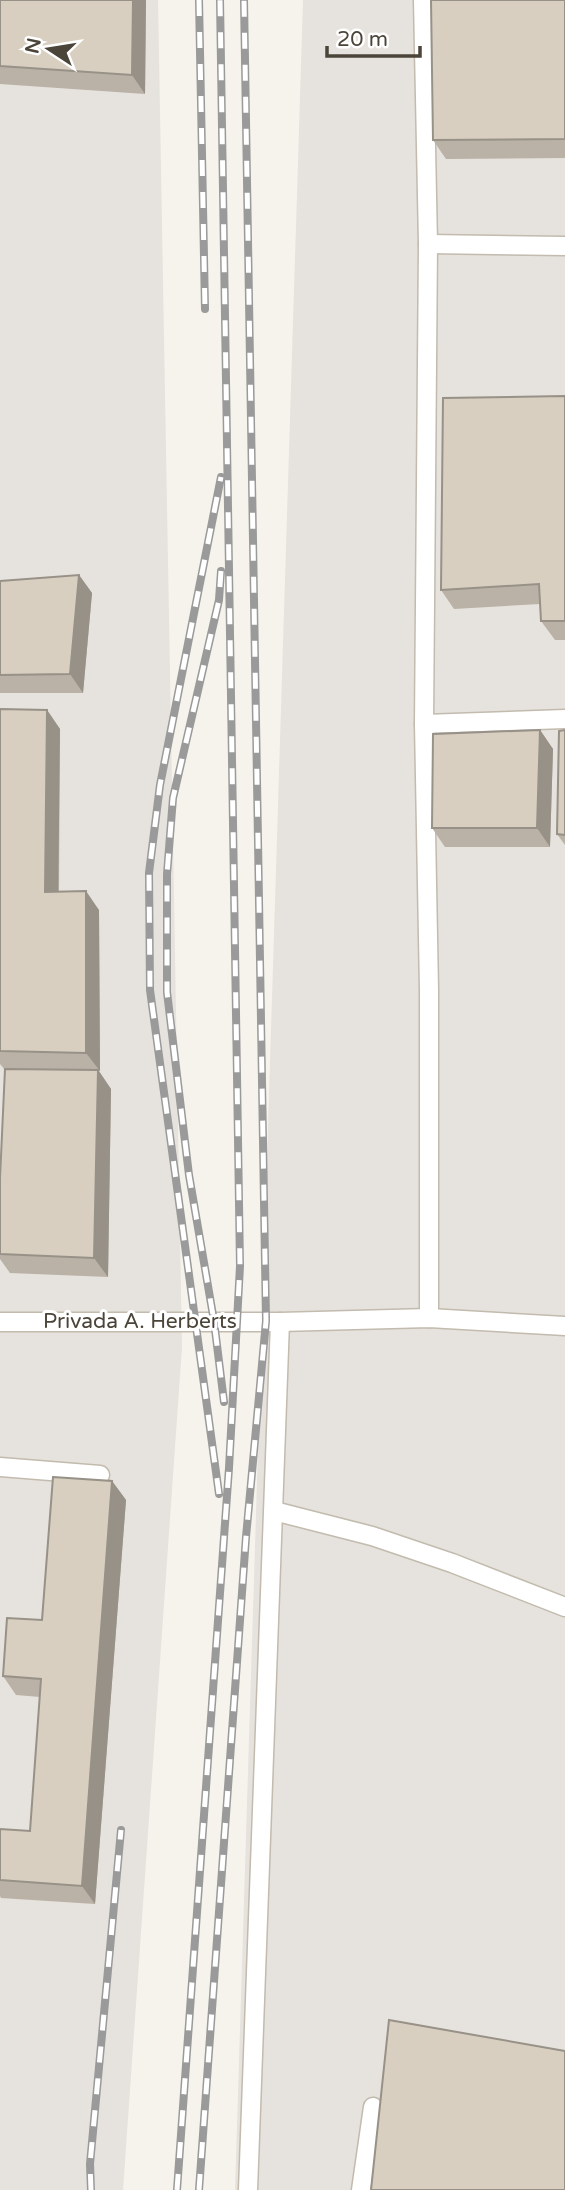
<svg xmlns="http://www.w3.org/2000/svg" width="565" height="2190" font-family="'Varela Round',sans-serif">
<rect width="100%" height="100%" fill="#f6f3ec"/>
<g fill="#e6e2dd">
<path d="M0 0H158L182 1347 123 2190H0Z"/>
<path d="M303 0H565V2190H235Z"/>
</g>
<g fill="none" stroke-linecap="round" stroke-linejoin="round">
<g stroke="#c2bbae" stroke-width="21">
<g id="service">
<path d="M423 0 428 244 424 724 429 990V1318"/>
<path d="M428 244 565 246"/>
<path d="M424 724 565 719"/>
<path d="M0 1322H280L429 1318 565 1326"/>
<path d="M0 1467 100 1475"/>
<path d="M274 1511 372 1536 452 1563 565 1607"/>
<path d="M248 2190 280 1322"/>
<path d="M361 2190 373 2107"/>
</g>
</g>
<use href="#service" stroke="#fff" stroke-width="18"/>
<g stroke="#9a9a9a" stroke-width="8">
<g id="rail">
<path d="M199 0 205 309"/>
<path d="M221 571 219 600 173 798 167 874V992L189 1175 214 1321 224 1402"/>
<path d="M219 1494 150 990 149 873 160 785 221 477"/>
<path d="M91 2190 90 2164 121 1830"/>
<path d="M177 2190 229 1468 240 1266 220 0"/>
<path d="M199 2190 246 1537 266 1321 244 0"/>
</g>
</g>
<use href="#rail" stroke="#fff" stroke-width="5" stroke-dasharray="16" stroke-linecap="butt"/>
</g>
<g fill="#bab2a6">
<path d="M0 0H146L145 94 0 84Z"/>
<path d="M565 0V158L446 159 433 140Z"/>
<path d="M565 396V640H555L541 621 540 604 454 609 441 590Z"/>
<path d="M79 575 92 593 83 693H0V581Z"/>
<path d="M0 709 47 710 60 729 59 892 99 910 100 1071H99L111 1089 108 1277 10 1273 0 1259V1178L5 1070 0 1064Z"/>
<path d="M540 730 553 749 550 847H445L432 828Z"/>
<path d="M565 730V845L557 834Z"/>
<path d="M112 1481 126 1500 95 1904 1 1898 0 1896V1829L30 1831 40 1697 16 1695 3 1676 42 1620Z"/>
</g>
<g fill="#979187">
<path d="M133 0H146L145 94 132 75Z"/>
<path d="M79 575 92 593 83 693 70 674Z"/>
<path d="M47 710 60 729 58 911 45 892Z"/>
<path d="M540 730 553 749 550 847 537 828Z"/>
<path d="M86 891 99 910 100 1071 86 1053Z"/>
<path d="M98 1070 111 1089 108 1277 94 1258Z"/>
<path d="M112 1481 126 1500 95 1904 82 1886Z"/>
</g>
<g fill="#d8cfc1" stroke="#979187" stroke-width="2">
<path d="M0 0H133L132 75 0 66Z"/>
<path d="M431 0H565V139L433 140Z"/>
<path d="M565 396V621H541L539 584 441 590 443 398Z"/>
<path d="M79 575 70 674 0 675V581Z"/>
<path d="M0 709 47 710 45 892 86 891V1053L0 1051Z"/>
<path d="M540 730 537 828H432L433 734Z"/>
<path d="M565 730V835L557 834 559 731Z"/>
<path d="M5 1069 98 1070 94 1258 0 1254V1178Z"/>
<path d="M53 1477 112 1481 82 1886 0 1880V1829L30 1831 41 1679 3 1676 7 1618 42 1620Z"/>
<path d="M389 2020 565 2051V2190H371Z"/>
</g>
<g text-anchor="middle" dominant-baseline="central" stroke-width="6" stroke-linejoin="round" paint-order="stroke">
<g font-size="21" fill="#4b4439" stroke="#fff">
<text x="140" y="1321">Privada A. Herberts</text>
</g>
</g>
<g transform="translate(49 49) rotate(282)" stroke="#ffffff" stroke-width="5" paint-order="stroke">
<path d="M0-5L12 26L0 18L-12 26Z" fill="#4b4439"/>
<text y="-10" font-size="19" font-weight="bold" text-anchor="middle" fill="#4b4439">N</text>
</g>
<path d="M327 46v10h93v-10" fill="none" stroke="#4b4439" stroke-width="3.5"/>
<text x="337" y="46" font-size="21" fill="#4b4439" stroke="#ffffff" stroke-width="5" paint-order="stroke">20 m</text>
</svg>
